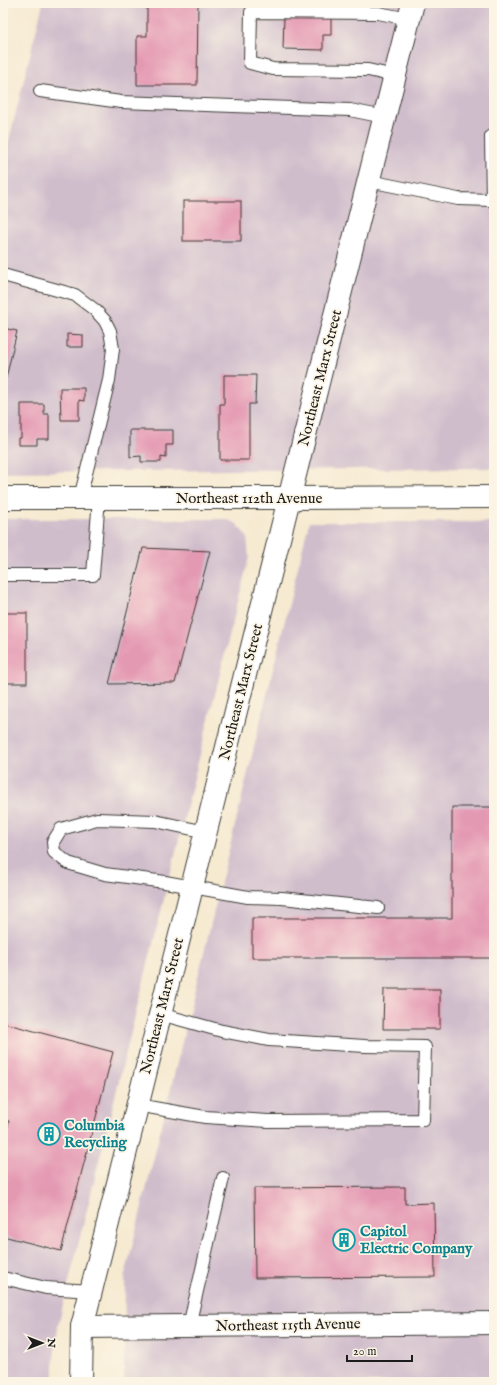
<svg xmlns="http://www.w3.org/2000/svg" width="497" height="1385" font-family="'IM FELL English',serif">
<rect width="100%" height="100%" fill="#fcf5e5"/>
<filter id="ink" filterUnits="userSpaceOnUse"><feTurbulence type="fractalNoise" baseFrequency=".025" numOctaves="2"/><feDisplacementMap in="SourceGraphic" scale="8" xChannelSelector="R" yChannelSelector="G"/><feConvolveMatrix kernelMatrix="1 2 1 2 8 2 1 2 1" color-interpolation-filters="sRGB"/></filter>
<filter id="wash" filterUnits="userSpaceOnUse"><feTurbulence type="fractalNoise" baseFrequency=".012" numOctaves="4" result="noise"/><feDisplacementMap in="SourceGraphic" scale="16" xChannelSelector="R" yChannelSelector="G"/><feGaussianBlur stdDeviation="0.9" result="paint"/><feColorMatrix in="noise" values="0 0 0 0 0 0 0 0 0 0 0 0 0 0 0 0 0 1.4 0 .05"/><feComposite in="paint" operator="in"/></filter>
<g filter="url(#wash)">
<rect width="100%" height="100%" fill="#f6ead1"/>
<g fill="#d0bdcc">
<path d="M43 3H494V468L3 472V164Z"/>
<path d="M3 519H225L237 524 247 537 249 557 58 1326 54 1359V1382H3Z"/>
<path d="M309 522H494V1382H124L125 1276Z"/>
</g>
<g id="blocks">
<g fill="#e499b3">
<path d="M147 3H198L197 85H137V36H147Z"/>
<path d="M284 17 331 18V35H323V50L283 49Z"/>
<rect x="183" y="201" width="58" height="40"/>
<path d="M3 328 17 331 6 378 3 377Z"/>
<path d="M67 334 83 335V347H67Z"/>
<path d="M224 375H256L255 404H249V460H220V404H224Z"/>
<path d="M60 388H84V401L79 400V420H61Z"/>
<path d="M21 404H44V414H49V439H37V445H18V438H21Z"/>
<path d="M130 430H173V445H166V458L161 457V462H141V456L130 457Z"/>
<path d="M143 548 210 551 175 683 109 684Z"/>
<rect x="3" y="613" width="24" height="70"/>
<path d="M452 807H494V958H252V918H452Z"/>
<path d="M384 989H440V1029H383Z"/>
<path d="M4 1023 113 1052 61 1251 3 1236V1146L9 1121 3 1120Z"/>
<path d="M405 1187V1204L434 1203 435 1277 255 1278 254 1188Z"/>
</g>
</g>
</g>
<g filter="url(#ink)">
<use href="#blocks" fill-opacity="0" stroke="#3d3b37" stroke-width="1"/>
<g fill="none" stroke-linecap="round" stroke-linejoin="round">
<g stroke="#3d3b37" stroke-width="14">
<g id="lane">
<path d="M395 76 368 70 273 69 250 63 251 12 378 13 409 19"/>
<path d="M40 91 121 102 350 110 384 117"/>
<path d="M369 181 458 199 492 200 491 136"/>
<path d="M3 275 75 295 95 310 105 321 110 331 113 349 109 380 80 498"/>
<path d="M3 575H93L99 498"/>
<path d="M206 832 155 821 97 819 61 829 53 842 54 852 68 863 105 874 165 882 248 897 282 898 378 908"/>
<path d="M137 1105 205 1117 268 1121 423 1120 425 1047 365 1046 269 1040 222 1031 160 1014"/>
<path d="M3 1278 46 1288 91 1291"/>
<path d="M189 1326 223 1178"/>
</g>
</g>
<g stroke="#3d3b37" stroke-width="24">
<g id="street">
<path d="M3 498H290L494 497"/>
<path d="M82 1327 494 1323"/>
<path d="M81 1382 82 1327 413 3"/>
</g>
</g>
<use href="#lane" stroke="#fff" stroke-width="12"/>
<use href="#street" stroke="#fff" stroke-width="22"/>
</g>
</g>
<defs>
<g id="building-ring" transform="scale(1.15)"><circle r="9.5" fill="#fcf5e5" stroke="#0f9aa8" stroke-width="1.5"/><path d="M-4-6H4V6H1V3H-1V6H-4ZM-2.5-4.3h1.7v1.8h-1.7ZM.8-4.3h1.7v1.8H.8ZM-2.5-1h1.7V.8h-1.7ZM.8-1h1.7V.8H.8Z" fill="#0f9aa8"/></g>
</defs>
<g fill-rule="evenodd">
<use href="#building-ring" x="49" y="1134"/>
<use href="#building-ring" x="344" y="1240"/>
</g>
<g text-anchor="middle" dominant-baseline="central" stroke-width="3.5" stroke-linejoin="round" paint-order="stroke">
<g font-size="15" fill="#1c1c1c" stroke="#fcf5e5">
<text transform="translate(320 378) rotate(-76)">Northeast Marx Street</text>
<text x="249" y="498">Northeast 112th Avenue</text>
<text transform="translate(241 692) rotate(-76)">Northeast Marx Street</text>
<text transform="translate(162 1006) rotate(-76)">Northeast Marx Street</text>
<text transform="translate(288 1325) rotate(-1)">Northeast 115th Avenue</text>
</g>
<g font-size="15" font-weight="bold" fill="#0d838f" stroke="#fcf5e5" text-anchor="start">
<text x="64" y="1125">Columbia<tspan x="64" dy="17">Recycling</tspan></text>
<text x="360" y="1231">Capitol<tspan x="360" dy="17">Electric Company</tspan></text>
</g>
</g>
<rect width="497" height="1385" fill="none" stroke="#fcf5e5" stroke-width="16"/>
<g transform="translate(42 1343) rotate(90)" stroke="#fcf5e5" stroke-width="3" paint-order="stroke">
<path d="M0-3L7 15L0 10L-7 15Z" fill="#1c1c1c"/>
<text y="-6" font-size="11" font-weight="bold" text-anchor="middle" fill="#1c1c1c">N</text>
</g>
<path d="M347 1355v6h65v-6" fill="none" stroke="#1c1c1c" stroke-width="2"/>
<text x="353" y="1355" font-size="12" fill="#1c1c1c" stroke="#fcf5e5" stroke-width="3" paint-order="stroke">20 m</text>
</svg>
